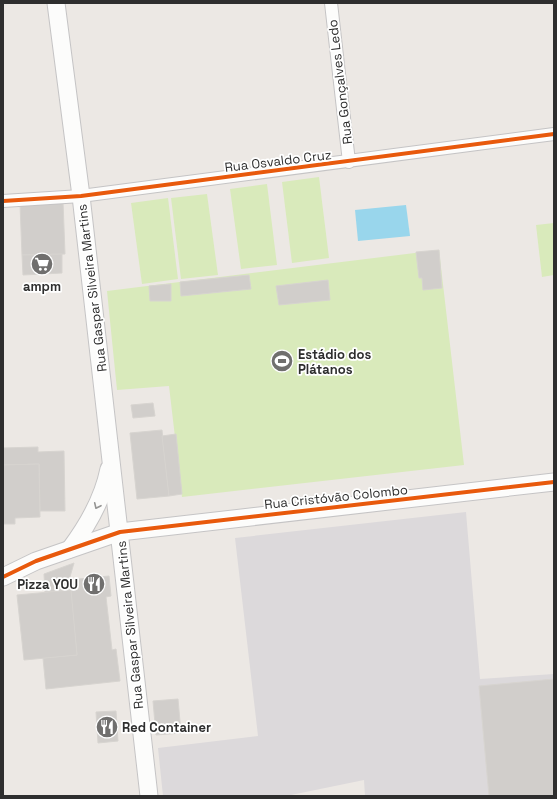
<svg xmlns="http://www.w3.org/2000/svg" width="557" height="799" font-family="'Space Grotesk',sans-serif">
<rect width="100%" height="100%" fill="#ece8e4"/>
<path fill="#dcd9db" d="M466 512 480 679 554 674V796H365L364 780 286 796H163L158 748 258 736 235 538Z"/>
<g fill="#d9eabb">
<path d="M319 177 329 258 292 263 282 182Z"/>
<path d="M267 184 277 265 241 269 230 189Z"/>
<path d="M207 194 218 275 181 279 171 198Z"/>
<path d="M168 198 178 279 142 284 131 203Z"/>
<path d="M554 223V275L542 277 536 225Z"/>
<path d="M439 250 464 465 182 497 169 386 117 390 107 291Z"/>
</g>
<path fill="#99d6ec" d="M406 205 410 236 358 241 355 210Z"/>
<g fill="#d1cecb" stroke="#d7d4d0">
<path d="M63 202 65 254 22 255 20 204Z"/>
<path d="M439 250 442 288 423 290 422 278H419L416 252Z"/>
<path d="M62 254V273L23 275 22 255Z"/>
<path d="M249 275 251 289 181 296 180 282Z"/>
<path d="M328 280 330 300 279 305 276 286Z"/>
<path d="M171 284V301H150L149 286Z"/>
<path d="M153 403 155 416 133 418 131 405Z"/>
<path d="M162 430 169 496 137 499 130 433Z"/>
<path d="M176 434 182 494 169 496 162 436Z"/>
<path d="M38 447V452L64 451 65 511H40L39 464 3 465V448Z"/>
<path d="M39 464 40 517 15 518V524H3V465Z"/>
<path d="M74 563 69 580 71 590 45 592 44 574Z"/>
<path d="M109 576 111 596 106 597 112 650 116 649 120 681 46 689 43 658 77 655 69 580Z"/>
<path d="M71 590 77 655 24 660 17 595Z"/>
<path d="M554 679V796H489L479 686Z"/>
<path d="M178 699 181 733 156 735 153 701Z"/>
<path d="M116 711 118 741 98 743 96 712Z"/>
</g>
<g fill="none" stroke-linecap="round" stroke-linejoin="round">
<g stroke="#c5c4c5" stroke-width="14">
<g id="street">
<path d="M331 3 349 162"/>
<path d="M3 201 81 196 554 134"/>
</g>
</g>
<g stroke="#c5c4c5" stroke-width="19">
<g id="secondary">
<path d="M56 3 81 196 149 796"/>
<path d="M70 549C88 525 103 499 109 469"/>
<path d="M3 577 36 561 120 532 554 482"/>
</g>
</g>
<use href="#street" stroke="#fcfcfb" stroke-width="12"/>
<use href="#secondary" stroke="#fcfcfb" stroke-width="17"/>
<g stroke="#fff" stroke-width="6">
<g id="cycleway">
<path d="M3 201 81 196 554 134"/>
<path d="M3 577 36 561 120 532 554 482"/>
</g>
</g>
<use href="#cycleway" stroke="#e8590c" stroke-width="4"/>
</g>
<defs><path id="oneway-chevron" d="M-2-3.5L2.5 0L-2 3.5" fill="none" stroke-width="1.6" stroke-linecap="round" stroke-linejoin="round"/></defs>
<use stroke="#959594" href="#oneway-chevron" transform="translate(97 506) rotate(115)"/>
<defs>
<g id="supermarket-disc" transform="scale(1.15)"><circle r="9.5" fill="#706f6e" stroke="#fff"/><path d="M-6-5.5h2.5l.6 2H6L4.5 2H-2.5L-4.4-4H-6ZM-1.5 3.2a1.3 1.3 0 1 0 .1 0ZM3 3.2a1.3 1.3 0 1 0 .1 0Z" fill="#fff"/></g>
<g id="stadium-disc" transform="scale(1.15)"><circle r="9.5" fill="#706f6e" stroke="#fff"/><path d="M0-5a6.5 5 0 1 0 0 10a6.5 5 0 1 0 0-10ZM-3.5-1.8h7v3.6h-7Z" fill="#fff"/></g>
<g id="restaurant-disc" transform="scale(1.15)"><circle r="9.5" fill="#706f6e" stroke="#fff"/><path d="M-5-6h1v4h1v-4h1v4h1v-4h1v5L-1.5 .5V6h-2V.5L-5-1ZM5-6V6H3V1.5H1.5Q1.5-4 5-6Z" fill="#fff"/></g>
</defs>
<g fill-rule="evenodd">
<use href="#supermarket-disc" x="42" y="264"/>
<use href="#stadium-disc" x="282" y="361"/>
<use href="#restaurant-disc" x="94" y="584"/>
<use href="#restaurant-disc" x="107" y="727"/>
</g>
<g text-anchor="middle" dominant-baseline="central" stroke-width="3.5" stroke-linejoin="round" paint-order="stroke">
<g font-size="13" fill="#2e2e2e" stroke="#fff">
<text transform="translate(340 82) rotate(-97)">Rua Gonçalves Ledo</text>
<text transform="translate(278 161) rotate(-7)">Rua Osvaldo Cruz</text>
<text transform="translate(92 288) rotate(-97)">Rua Gaspar Silveira Martins</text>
<text transform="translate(336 497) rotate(-6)">Rua Cristóvão Colombo</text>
<text transform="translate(130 625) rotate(-96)">Rua Gaspar Silveira Martins</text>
</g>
<g font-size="13" font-weight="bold" fill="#2e2e2e" stroke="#fff" text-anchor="start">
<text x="42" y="286" text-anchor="middle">ampm</text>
<text x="298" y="354">Estádio dos<tspan x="298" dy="15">Plátanos</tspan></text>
<text x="78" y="584" text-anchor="end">Pizza YOU</text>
<text x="122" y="727">Red Container</text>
</g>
</g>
<rect width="557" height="799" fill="none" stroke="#2e2e2e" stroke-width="8"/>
</svg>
